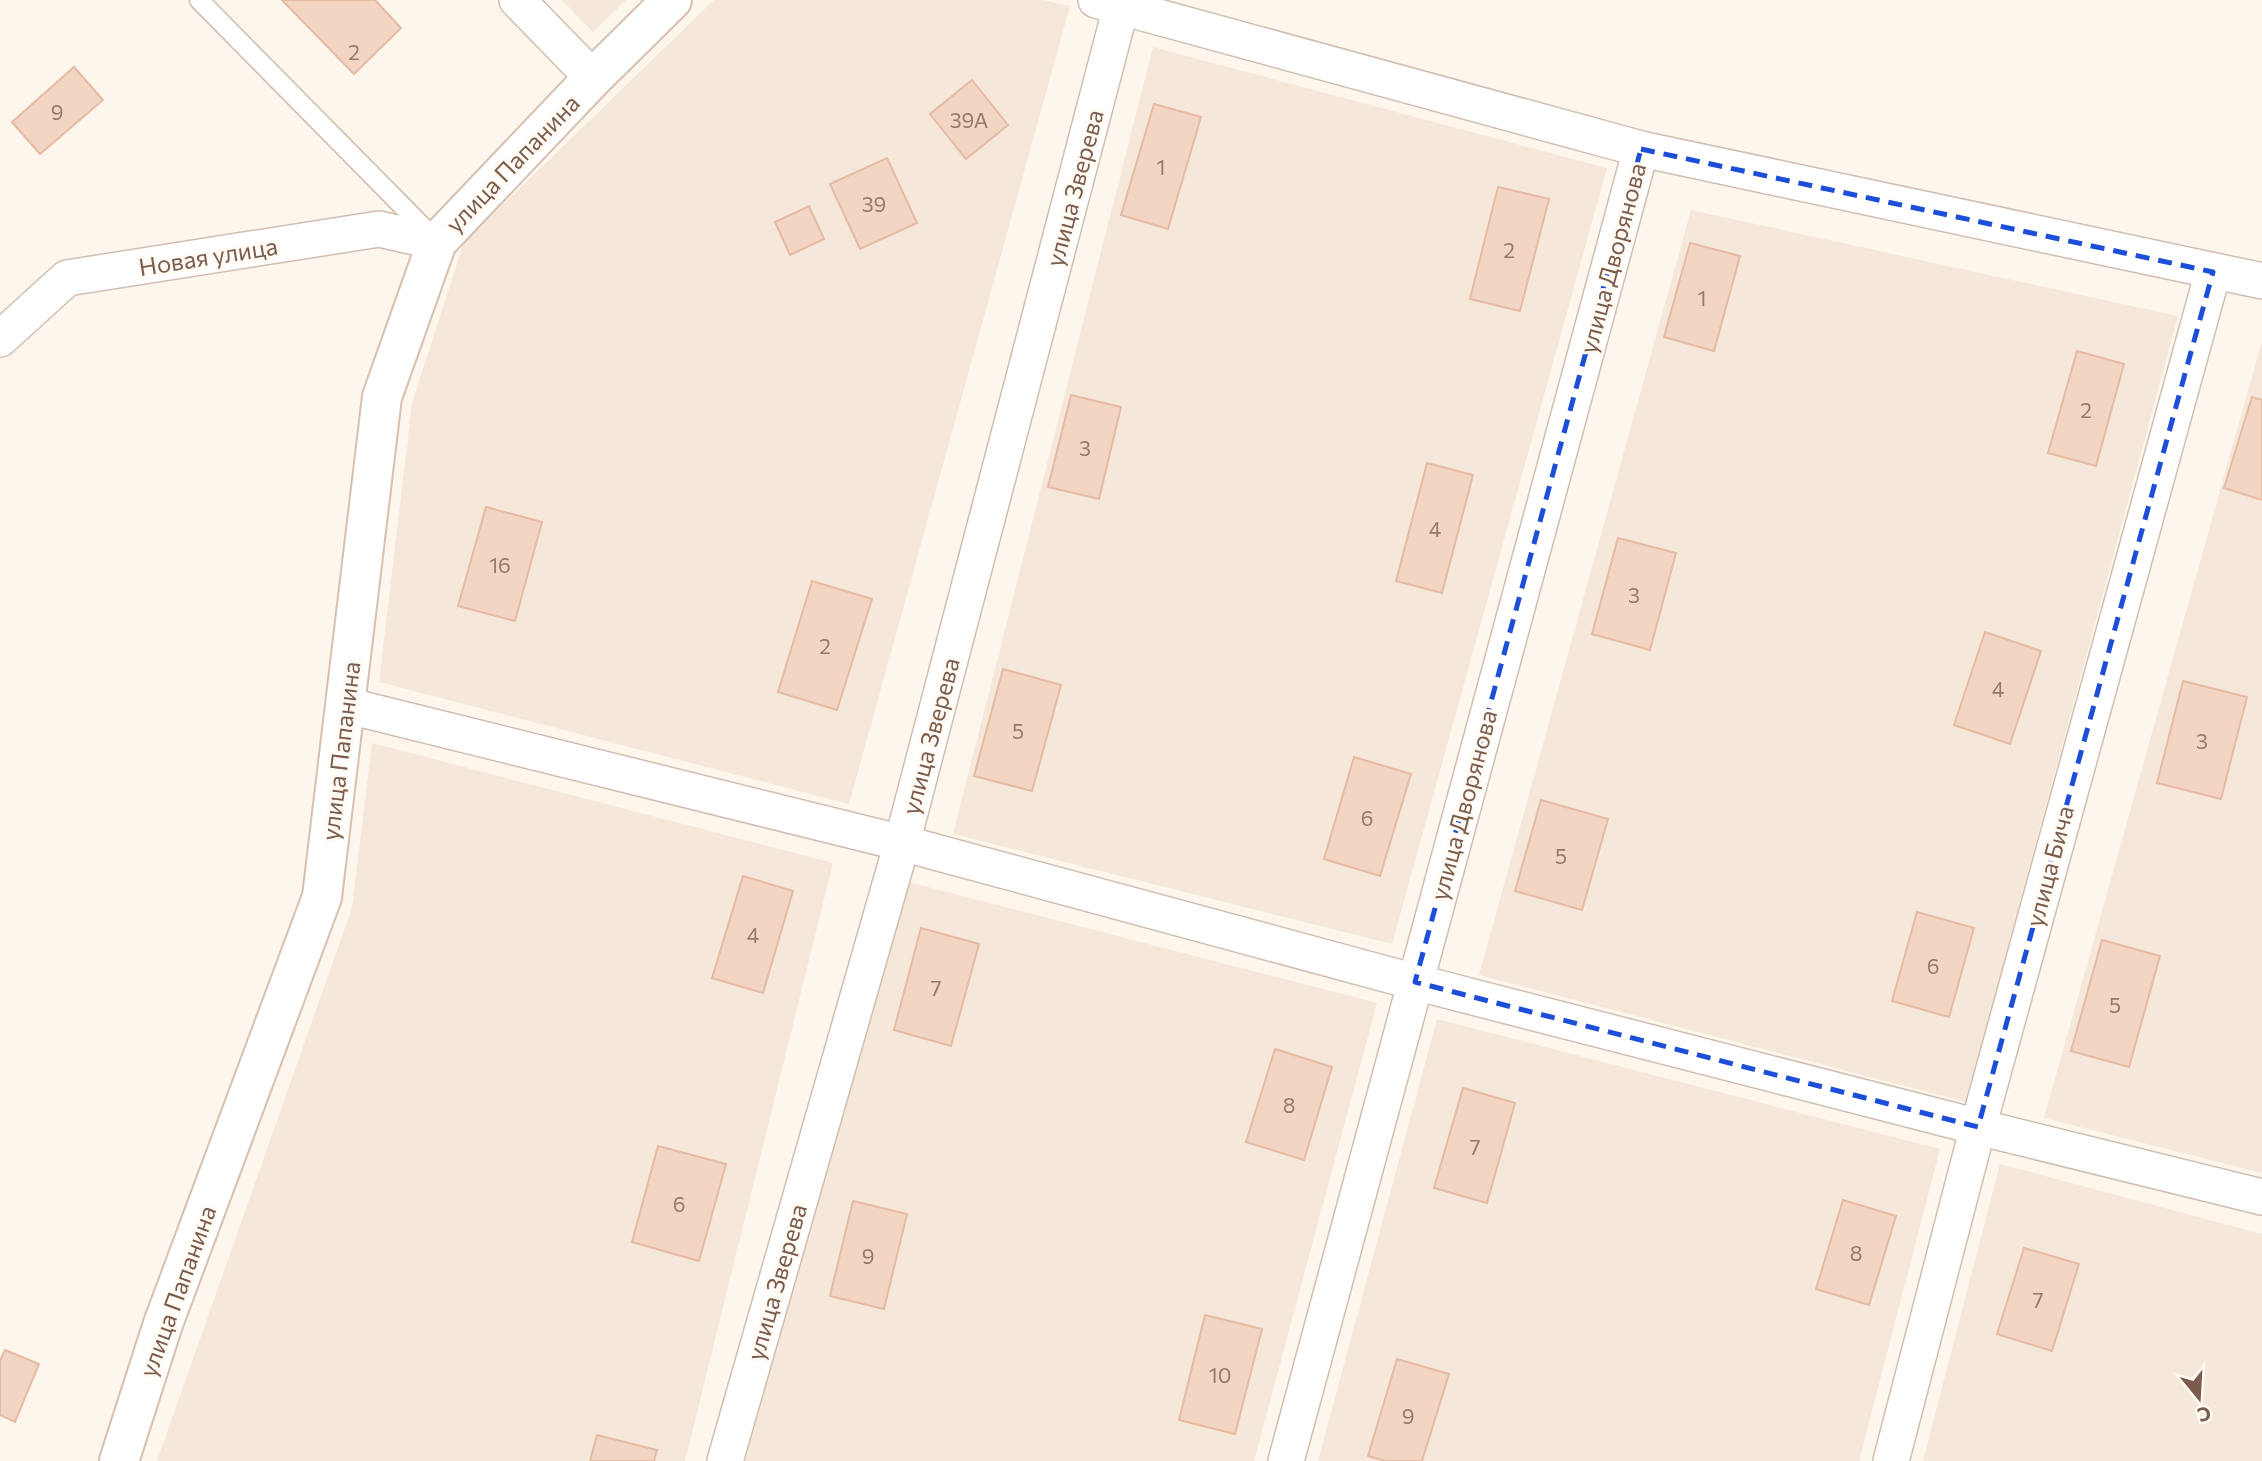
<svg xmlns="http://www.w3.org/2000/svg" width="2262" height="1461" font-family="Commissioner,sans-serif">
<rect width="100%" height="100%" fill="#fdf6ec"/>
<g fill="#f5e8da">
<path d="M562 0H626L593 32Z"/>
<path d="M714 0H1043L1070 6 849 804 379 682 412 403 464 242Z"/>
<path d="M1153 47 1607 168 1392 944 953 834Z"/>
<path d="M1691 210 2178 316 1966 1102 1479 975Z"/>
<path d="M2262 341V1173L2044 1118Z"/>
<path d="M372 743 833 863 685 1461H157L352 908Z"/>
<path d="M893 878 1377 1003 1254 1461H742Z"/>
<path d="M1437 1019 1940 1149 1859 1461H1318Z"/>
<path d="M2000 1164 2262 1234V1461H1923Z"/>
</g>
<g fill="#f3d5c3" stroke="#e6bba3" stroke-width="2">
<path d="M282 0H375L401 28 354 74Z"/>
<path d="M74 67 103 100 40 154 12 122Z"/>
<path d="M972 80 1008 125 966 159 930 114Z"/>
<path d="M1154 104 1201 117 1168 229 1121 215Z"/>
<path d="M887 158 917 223 860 249 830 184Z"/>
<path d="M1498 187 1549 199 1520 311 1470 299Z"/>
<path d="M809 206 824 239 790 255 775 222Z"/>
<path d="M1690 243 1740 256 1714 351 1664 337Z"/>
<path d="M2077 351 2124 364 2096 466 2048 453Z"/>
<path d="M1071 395 1121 407 1099 499 1048 487Z"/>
<path d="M2252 397 2262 400V500L2224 488Z"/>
<path d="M1427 463 1473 475 1442 593 1396 581Z"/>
<path d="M486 507 542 522 515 621 458 606Z"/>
<path d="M1618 538 1676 553 1650 650 1592 634Z"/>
<path d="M812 581 872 599 837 710 778 692Z"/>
<path d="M1985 632 2041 651 2010 744 1954 725Z"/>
<path d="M1003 669 1061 685 1032 791 974 776Z"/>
<path d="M2183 681 2247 697 2221 799 2157 783Z"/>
<path d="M1354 757 1411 774 1380 876 1324 859Z"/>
<path d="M1541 800 1608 819 1582 910 1515 891Z"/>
<path d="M743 876 793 891 763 993 712 978Z"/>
<path d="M1917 912 1974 928 1949 1017 1892 1001Z"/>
<path d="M921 928 979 944 951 1046 894 1030Z"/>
<path d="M2102 940 2160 956 2129 1067 2071 1051Z"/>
<path d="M1275 1049 1332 1067 1304 1160 1246 1142Z"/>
<path d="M1463 1088 1515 1103 1487 1203 1434 1188Z"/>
<path d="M658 1146 726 1164 699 1261 632 1242Z"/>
<path d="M1843 1200 1896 1216 1869 1305 1816 1289Z"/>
<path d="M853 1201 907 1214 884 1309 830 1296Z"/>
<path d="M2024 1248 2079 1264 2052 1351 1997 1334Z"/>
<path d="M1205 1315 1262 1329 1235 1434 1179 1420Z"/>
<path d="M5 1350 39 1364 15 1422 0 1415V1361Z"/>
<path d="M1397 1359 1449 1374 1422 1461H1386L1368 1456Z"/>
<path d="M597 1435 657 1450 654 1461H590Z"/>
</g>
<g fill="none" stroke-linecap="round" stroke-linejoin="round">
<g stroke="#d1beb0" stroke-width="21">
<path id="lane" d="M199 0 430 234"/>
</g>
<g stroke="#d1beb0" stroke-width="38">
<g id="street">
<path d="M517 0 593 78"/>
<path d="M1096 0 1641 149 2262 281"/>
<path d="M0 339 67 278 379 229 437 242"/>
<path d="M345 705 902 843 1415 982 1978 1127 2262 1197"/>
<path d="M725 1461 902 843 1121 7"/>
<path d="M1286 1461 1641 149"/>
<path d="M1891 1461 1978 1127 2213 272"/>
</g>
</g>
<g stroke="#d6c0b0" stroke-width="42">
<path id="secondary" d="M119 1461 163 1324 322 897 382 397 437 242 593 78 672 0"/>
</g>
<use href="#lane" stroke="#fff" stroke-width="18"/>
<use href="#street" stroke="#fff" stroke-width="35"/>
<use href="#secondary" stroke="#fff" stroke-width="38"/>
</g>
<path fill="none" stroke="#1d4ed8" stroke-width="5" stroke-dasharray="14 9" stroke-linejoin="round" d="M1641 149 2213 272 1978 1127 1415 982Z"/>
<g text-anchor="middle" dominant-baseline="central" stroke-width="6" stroke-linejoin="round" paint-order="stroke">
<g font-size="21" fill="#987a6a">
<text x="354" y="51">2</text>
<text x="57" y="111">9</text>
<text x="969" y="119">39А</text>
<text x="1161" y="166">1</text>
<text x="874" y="203">39</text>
<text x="1509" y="249">2</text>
<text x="1702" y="297">1</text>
<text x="2086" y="409">2</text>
<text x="1085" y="447">3</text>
<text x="1435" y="528">4</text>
<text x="500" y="564">16</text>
<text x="1634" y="594">3</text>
<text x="825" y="645">2</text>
<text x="1998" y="688">4</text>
<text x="1018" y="730">5</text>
<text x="2202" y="740">3</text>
<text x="1367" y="817">6</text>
<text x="1561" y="855">5</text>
<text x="753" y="934">4</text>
<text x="1933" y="965">6</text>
<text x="936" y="987">7</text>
<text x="2115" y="1004">5</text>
<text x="1289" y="1104">8</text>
<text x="1475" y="1146">7</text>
<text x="679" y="1203">6</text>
<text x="1856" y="1252">8</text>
<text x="868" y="1255">9</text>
<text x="2038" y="1299">7</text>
<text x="1220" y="1374">10</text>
<text x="1408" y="1415">9</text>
</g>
<g font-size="24" fill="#7a5c4d" stroke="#fffaf3">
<text transform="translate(512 163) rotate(-46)">улица Папанина</text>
<text transform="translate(1074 188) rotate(-75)">улица Зверева</text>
<text transform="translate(208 256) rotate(-9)">Новая улица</text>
<text transform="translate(1612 258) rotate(-75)">улица Дворянова</text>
<text transform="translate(930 736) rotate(-75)">улица Зверева</text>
<text transform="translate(340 751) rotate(-83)">улица Папанина</text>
<text transform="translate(1463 805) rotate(-75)">улица Дворянова</text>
<text transform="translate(2049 866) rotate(-75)">улица Бича</text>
<text transform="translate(776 1282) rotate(-74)">улица Зверева</text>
<text transform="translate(177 1291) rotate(-70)">улица Папанина</text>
</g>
</g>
<g transform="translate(2199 1398) rotate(162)" stroke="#fffaf3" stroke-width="5" paint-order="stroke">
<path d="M0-5L12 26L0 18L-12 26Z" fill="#7a5c4d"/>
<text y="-10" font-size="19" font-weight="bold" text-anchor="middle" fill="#7a5c4d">С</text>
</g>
</svg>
